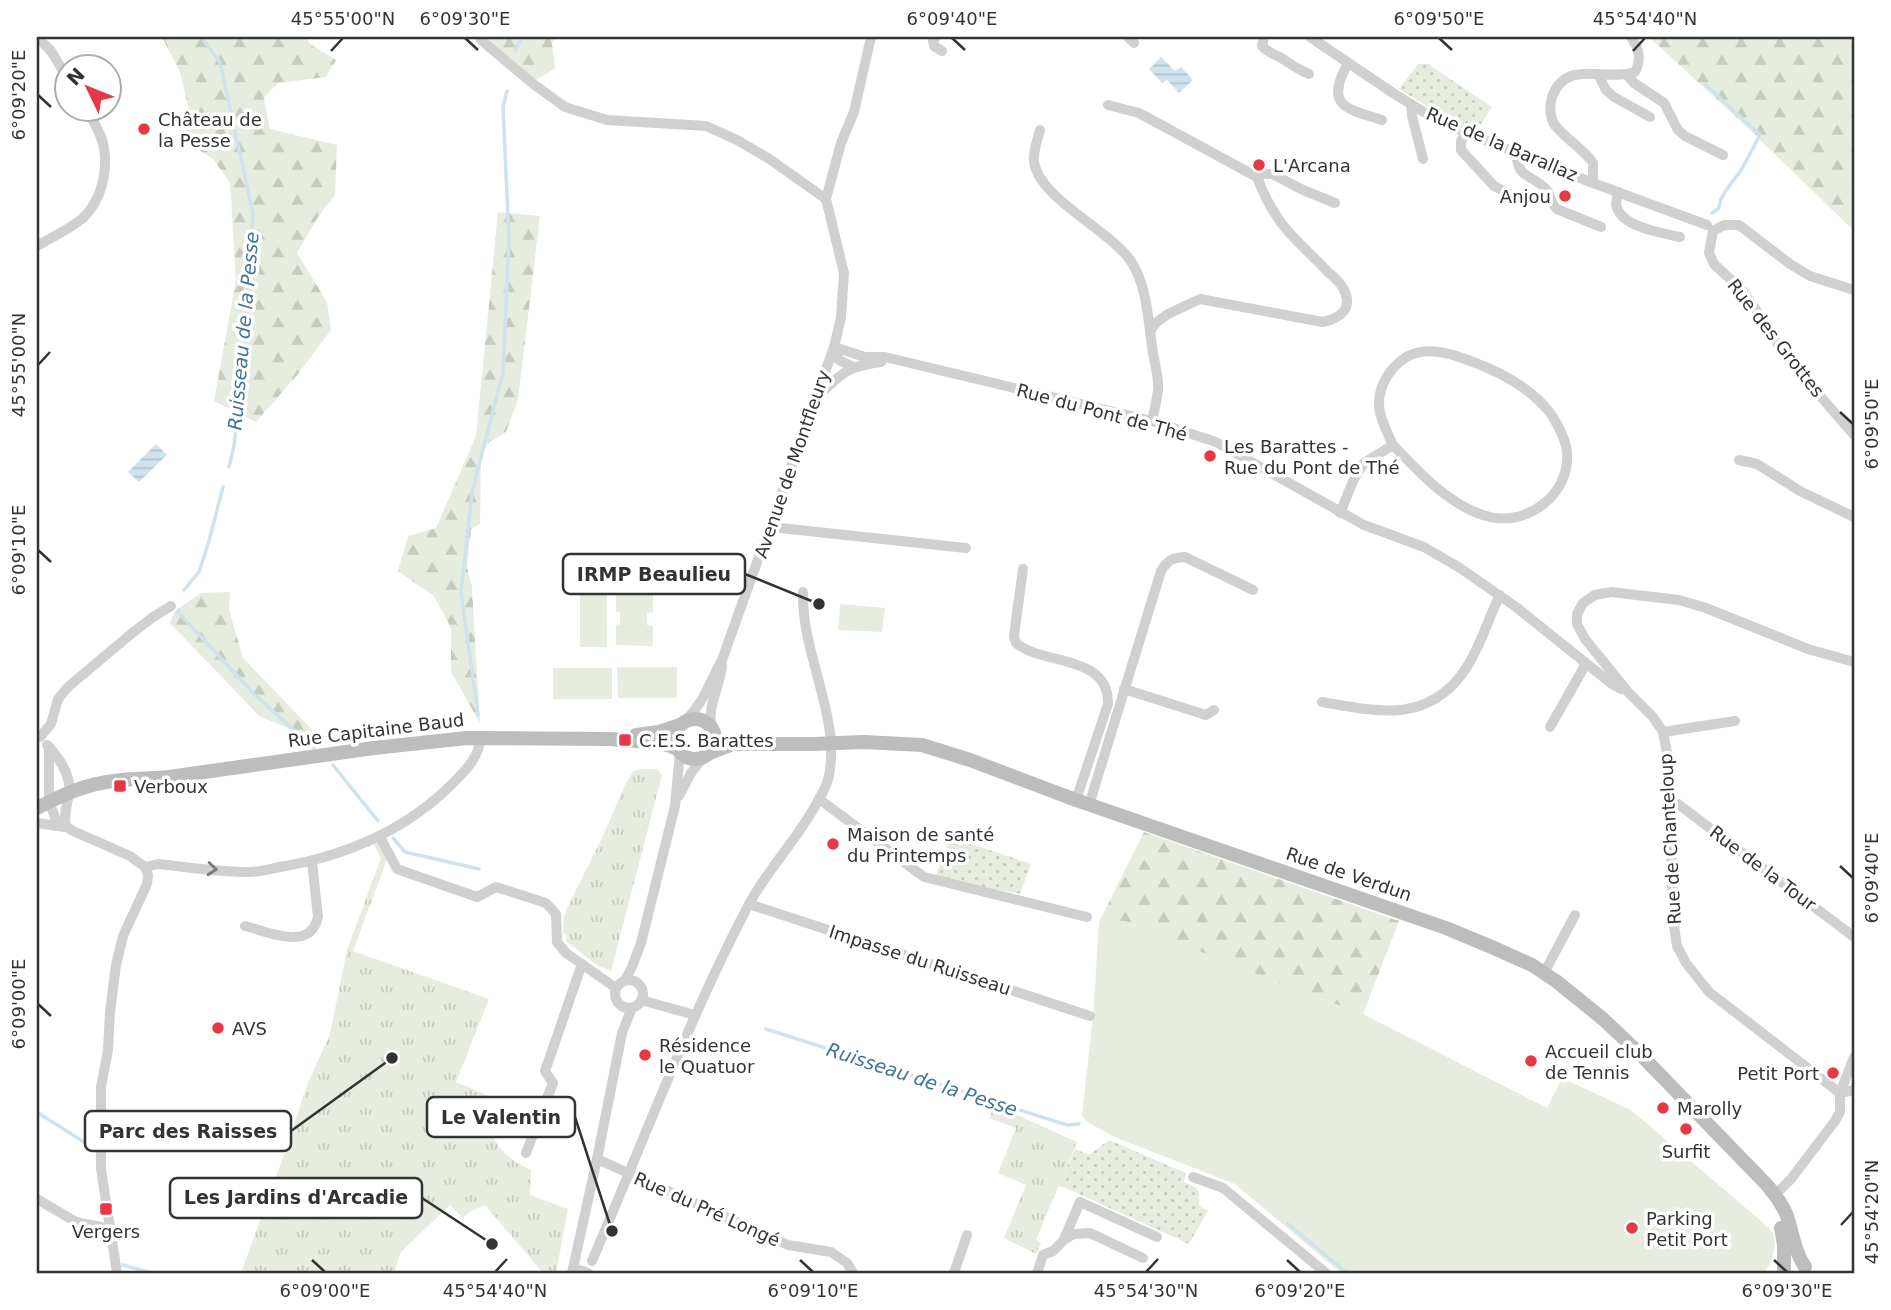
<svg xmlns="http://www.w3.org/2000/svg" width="1891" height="1310" font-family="'DejaVu Sans',sans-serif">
<defs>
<pattern id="grass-dots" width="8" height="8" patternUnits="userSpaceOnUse" patternTransform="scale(1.75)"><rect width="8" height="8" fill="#e6ecdf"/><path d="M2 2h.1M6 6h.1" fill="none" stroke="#c6cbc0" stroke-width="1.8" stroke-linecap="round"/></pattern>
<pattern id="forest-firs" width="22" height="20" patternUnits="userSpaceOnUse" patternTransform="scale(1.75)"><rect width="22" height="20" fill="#e6ecdf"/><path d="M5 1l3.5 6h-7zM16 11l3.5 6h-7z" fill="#c6cbc0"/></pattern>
<pattern id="park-tufts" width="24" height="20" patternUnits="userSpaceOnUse" patternTransform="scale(1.75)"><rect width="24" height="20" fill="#e6ecdf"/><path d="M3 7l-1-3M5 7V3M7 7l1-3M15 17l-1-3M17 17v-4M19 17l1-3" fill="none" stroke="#c6cbc0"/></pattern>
<pattern id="water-rules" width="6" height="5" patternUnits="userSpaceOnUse" patternTransform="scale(1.75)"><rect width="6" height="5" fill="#cfe2ee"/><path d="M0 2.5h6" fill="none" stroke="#b2c2cd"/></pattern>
</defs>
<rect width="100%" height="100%" fill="#fff"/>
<g fill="url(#grass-dots)">
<path d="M1418 64H1428L1492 107 1477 130 1442 115 1399 89Z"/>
<path d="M951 837 1031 864 1020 894 935 878Z"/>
<path d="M1109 1140 1186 1173 1184 1182C1200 1189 1200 1189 1199 1206L1208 1211 1189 1244 1059 1185 1075 1149 1089 1155Z"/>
</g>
<g fill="url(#forest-firs)">
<path d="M162 37H306L310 44 336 60 326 77 278 83 264 98 270 129 337 145 335 195 318 217 297 253 327 302 331 330 298 374 256 422 214 401 236 280 230 183 213 159 182 139 191 119 180 72Z"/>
<path d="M486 37H556L552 42 555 68 532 83Z"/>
<path d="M1649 37H1854V231L1750 130Z"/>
<path d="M498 212 540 216 518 400 506 432 485 445 481 457 480 524 471 529 467 567 472 587 480 723 451 672V628L434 596 398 571 408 536 436 528 476 436Z"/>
<path d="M230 592 229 610 243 658 326 744 259 716 170 623 175 611 201 593Z"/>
<path d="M1144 832 1399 921 1363 1014 1293 989 1124 921 1099 922Z"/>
</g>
<g fill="url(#park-tufts)">
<path d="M644 769H657L662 775 611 971 598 966 566 941 567 936 563 932 564 916 570 902 602 838 624 787 633 771Z"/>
<path d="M377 841 387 859 353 951 489 999 456 1082 518 1108 506 1112 495 1122C495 1128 493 1135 495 1140 502 1154 517 1164 531 1170L530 1195 568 1209 556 1273H543L485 1205 471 1211 463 1218 450 1205 401 1252 394 1273H241L285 1152 307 1085 330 1034 347 950 381 858 373 843Z"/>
<path d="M995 1105 1077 1142 1036 1240 1041 1243 1036 1254 1004 1238 1026 1185 998 1173 1016 1128 989 1118Z"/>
</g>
<g fill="#e6ecdf">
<path d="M616 591 653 592V612L647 613V625L653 626V646L616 645V625L620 624V612H616Z"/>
<rect x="580" y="592" width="27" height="55"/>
<path d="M840 604 885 608 882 632 838 630Z"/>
<path d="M617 667H677V698H618Z"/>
<rect x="553" y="668" width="59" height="31"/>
<path d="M1124 921 1293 989 1363 1014 1547 1108 1562 1078 1631 1110 1761 1221C1765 1225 1771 1230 1773 1234 1778 1245 1771 1265 1764 1273H1341L1235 1184 1112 1136 1086 1121 1082 1115 1093 1017 1099 922Z"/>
</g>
<g fill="url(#water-rules)">
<path d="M1161 57 1175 71 1181 67 1193 80 1179 93 1167 80 1162 83 1149 69Z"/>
<path d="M156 444 167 455 139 482 128 472Z"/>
</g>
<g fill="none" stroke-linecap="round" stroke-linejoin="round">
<g stroke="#cfe2ee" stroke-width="3.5">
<path d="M201 37 220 62 253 214 244 361 234 446 229 467"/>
<path d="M515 50 522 37"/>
<path d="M1705 84 1760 135C1753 148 1747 160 1740 172 1732 183 1720 194 1719 208L1712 213"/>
<path d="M184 590 199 572 209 541 223 487"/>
<path d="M179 610 178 612 254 694 314 748"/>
<path d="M478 715 461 592 472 492 503 373 509 238 503 107 507 91"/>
<path d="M333 765 378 821"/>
<path d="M393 838 405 852 479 869"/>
<path d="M766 1029 1067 1125 1079 1124"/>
<path d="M37 1112 90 1146"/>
<path d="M1288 1224 1347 1273"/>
<path d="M123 1265 151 1273"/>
</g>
<g stroke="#d0d0d0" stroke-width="10">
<path d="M37 37 51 51 66 76"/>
<path d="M936 37 933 41 934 46 942 51"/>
<path d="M1128 37 1134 43"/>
<path d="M1264 37 1262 46C1268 53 1275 54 1283 59 1292 65 1299 70 1309 74"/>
<path d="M1310 37 1393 93 1427 114 1462 131 1593 183 1707 225"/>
<path d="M481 40 532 83 565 107 607 120 706 126 737 140 768 158 826 199"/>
<path d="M1348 63C1325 106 1344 108 1382 120"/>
<path d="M1598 74 1606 90 1614 97 1650 117"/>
<path d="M1627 75 1634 83 1664 103 1678 130 1685 136 1723 155"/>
<path d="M1411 104 1412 116 1423 159"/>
<path d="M1108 105 1139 113 1257 177C1264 196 1273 213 1286 229 1299 244 1314 257 1328 272 1333 276 1340 282 1343 288 1354 308 1341 318 1323 322L1200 299 1168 314 1157 322 1150 331"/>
<path d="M1040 130C1037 140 1033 151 1034 162 1039 198 1108 229 1130 260 1148 286 1148 322 1153 353 1155 365 1159 377 1158 390 1157 400 1154 411 1152 421"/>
<path d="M1467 133 1461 141V150L1494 186 1524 201"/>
<path d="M1517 153C1516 178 1532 175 1545 188 1551 194 1550 203 1557 209L1601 227"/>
<path d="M1257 177 1263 174H1272L1303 190 1335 203"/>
<path d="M1593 183V163C1583 148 1565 139 1554 124 1550 117 1549 106 1552 97 1566 58 1606 82 1635 72 1642 59 1639 48 1631 37"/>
<path d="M1618 192C1618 194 1616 201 1616 204 1619 227 1662 233 1680 237"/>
<path d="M37 246C52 237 70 229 83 218 101 201 108 172 104 148 102 134 93 121 86 108"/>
<path d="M1854 290 1810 276 1790 264 1739 225H1724L1713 231 1709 253 1714 264 1743 291 1765 323 1783 353 1854 435"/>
<path d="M834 347 865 357H885L1152 421 1216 442 1364 525 1424 547 1460 568 1516 607 1612 684 1621 689"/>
<path d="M834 347 839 360 853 367"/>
<path d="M819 395C842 373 848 366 881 362"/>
<path d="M1739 460 1757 464 1800 491 1854 517"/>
<path d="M1340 513 1354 479 1364 463 1393 445C1419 472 1451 508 1490 517 1528 526 1570 494 1567 453 1566 440 1558 425 1551 414 1531 388 1503 373 1473 362 1441 349 1410 342 1388 375 1371 401 1381 420 1393 445"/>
<path d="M771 527 966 548"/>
<path d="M1023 569 1015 628 1014 637 1016 643C1044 666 1109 654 1108 704L1076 800"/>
<path d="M1854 662 1808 649 1706 608 1679 600 1611 592 1595 595 1583 603 1577 614V624L1585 639 1628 692 1653 717 1663 732 1669 763 1673 920 1677 946 1686 963 1709 992 1840 1093 1854 1090"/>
<path d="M1124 689 1206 715 1214 710"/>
<path d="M1322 702C1374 711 1425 724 1462 674 1479 651 1487 621 1500 595"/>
<path d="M684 722C704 703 709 683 722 660L834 347 841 318 844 273 826 199 841 143 854 112 871 37"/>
<path d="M711 727C708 703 719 690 722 666"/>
<path d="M1550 727 1583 669 1585 662"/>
<path d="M1663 732 1735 721"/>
<path d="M40 737 51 724 58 699 68 687 131 634 153 617 171 606"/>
<path d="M47 745C59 758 72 775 69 794 67 806 63 815 66 827"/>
<path d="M49 747V802L56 820 73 831 130 856 145 867"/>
<path d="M679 796 691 773 703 757"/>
<path d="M819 799 924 877 1087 917"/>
<path d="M1669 802 1678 804 1854 937"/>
<path d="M1089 805 1161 571C1167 561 1173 557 1185 557L1253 590"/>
<path d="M37 823 65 827"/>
<path d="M380 837 397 869 477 897 496 887 546 903 556 914 557 942 566 953 616 988"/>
<path d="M145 867 158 864C187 867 218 872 248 872 259 872 270 869 280 867 345 856 407 830 454 782 466 770 480 756 480 738"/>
<path d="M749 904 1090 1016"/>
<path d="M245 926C269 932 310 952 318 917L312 862"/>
<path d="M1544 973 1575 915"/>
<circle cx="629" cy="994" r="14"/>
<path d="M625 980 632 967 641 943 675 806 680 752"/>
<path d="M641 1000 695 1015"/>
<path d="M526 1153 553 1083 545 1071 582 964"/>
<path d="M597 1159 788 1245 831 1252 847 1263 853 1273"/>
<path d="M1193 1177 1223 1188 1326 1273"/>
<path d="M1775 1195 1791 1179 1835 1121 1840 1112V1093L1854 1057"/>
<path d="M37 1199 76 1222 110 1229"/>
<path d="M1064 1239 1080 1202 1157 1237"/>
<path d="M592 1261C643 1143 688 1020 748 906 768 868 799 838 819 799 822 793 826 787 828 780 843 720 801 655 803 592"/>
<path d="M573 1268 588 1273"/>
<path d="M117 1273 101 1169V1087L108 1050 110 1012 116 965 123 936 147 884 148 875 145 867"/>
<path d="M572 1273 597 1159 622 1033 632 1008"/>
<path d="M954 1273 967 1235"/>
<path d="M1037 1273 1043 1255 1053 1251 1064 1240 1073 1234 1090 1233 1143 1258"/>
</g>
<g stroke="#bdbdbd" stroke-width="14">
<circle cx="695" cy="739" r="20"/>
<path d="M636 735 659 732 680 725"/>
<path d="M707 754 733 744H813L864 742 922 745 970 760 1076 800 1446 928 1494 948 1532 965 1556 981 1603 1019 1639 1053 1767 1185C1775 1195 1784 1206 1788 1219 1793 1236 1795 1252 1805 1267"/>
<path d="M37 808C62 795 86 784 114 781 132 778 150 779 169 777L374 748 467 738 610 739 662 743 678 749"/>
<path d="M1781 1228 1784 1245V1268"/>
</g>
</g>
<defs><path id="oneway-chevron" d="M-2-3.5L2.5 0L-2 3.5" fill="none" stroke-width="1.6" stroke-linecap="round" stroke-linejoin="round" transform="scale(1.75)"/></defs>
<use stroke="#7a7a7a" href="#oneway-chevron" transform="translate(212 869) rotate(5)"/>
<path fill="none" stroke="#333" stroke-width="2.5" d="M465 38 478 50M952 38 965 50M1439 38 1452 50M331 51 343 38M1633 51 1645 38M38 95 51 107M38 365 50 352M1840 412 1853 424M38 550 51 562M1840 866 1853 878M38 1004 51 1016M1841 1225 1853 1212M312 1260 325 1272M800 1260 813 1272M1287 1260 1300 1272M1774 1260 1787 1272M495 1272 507 1259M1146 1272 1158 1259"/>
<g fill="#e63946" stroke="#fff" stroke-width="2.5">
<circle cx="144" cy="129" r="7"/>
<circle cx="1259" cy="165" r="7"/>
<circle cx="1565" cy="196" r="7"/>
<circle cx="1210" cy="456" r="7"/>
<rect x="618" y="733" width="14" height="14" rx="3.5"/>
<rect x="113" y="779" width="14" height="14" rx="3.5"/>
<circle cx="833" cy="844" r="7"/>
<circle cx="218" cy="1028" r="7"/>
<circle cx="645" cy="1055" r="7"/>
<circle cx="1531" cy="1061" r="7"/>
<circle cx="1833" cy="1073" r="7"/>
<circle cx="1663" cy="1108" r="7"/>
<circle cx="1686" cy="1129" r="7"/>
<rect x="99" y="1202" width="14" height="14" rx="3.5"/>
<circle cx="1632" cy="1228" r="7"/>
</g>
<g text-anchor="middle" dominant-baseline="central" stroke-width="7" stroke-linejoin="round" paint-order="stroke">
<g font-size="18" fill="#333" stroke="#fff" text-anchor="start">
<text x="158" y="119">Château de<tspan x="158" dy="21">la Pesse</tspan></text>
<text x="1273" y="165">L'Arcana</text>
<text x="1551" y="196" text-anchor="end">Anjou</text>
<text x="1224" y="446">Les Barattes -<tspan x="1224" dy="21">Rue du Pont de Thé</tspan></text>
<text x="639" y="740">C.E.S. Barattes</text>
<text x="134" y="786">Verboux</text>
<text x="847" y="834">Maison de santé<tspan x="847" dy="21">du Printemps</tspan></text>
<text x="232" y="1028">AVS</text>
<text x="659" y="1045">Résidence<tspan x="659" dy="21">le Quatuor</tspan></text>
<text x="1545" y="1051">Accueil club<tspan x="1545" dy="21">de Tennis</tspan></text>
<text x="1819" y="1073" text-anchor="end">Petit Port</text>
<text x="1677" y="1108">Marolly</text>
<text x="1686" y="1151" text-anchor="middle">Surfit</text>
<text x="1646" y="1218">Parking<tspan x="1646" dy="21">Petit Port</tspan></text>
<text x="106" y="1231" text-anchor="middle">Vergers</text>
</g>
<g font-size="18" fill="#333" stroke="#fff">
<text transform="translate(1502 144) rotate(23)">Rue de la Barallaz</text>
<text transform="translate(1776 338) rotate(52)">Rue des Grottes</text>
<text transform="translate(1102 412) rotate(15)">Rue du Pont de Thé</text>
<text transform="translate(792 464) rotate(-71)">Avenue de Montfleury</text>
<text transform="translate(376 730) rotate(-7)">Rue Capitaine Baud</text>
<text transform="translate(1670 839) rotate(-93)">Rue de Chanteloup</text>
<text transform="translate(1763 868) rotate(37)">Rue de la Tour</text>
<text transform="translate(1349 874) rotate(19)">Rue de Verdun</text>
<text transform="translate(920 960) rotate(18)">Impasse du Ruisseau</text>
<text transform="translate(707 1209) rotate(24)">Rue du Pré Longé</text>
</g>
<g font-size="19" font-style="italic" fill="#3f7597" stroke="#fff">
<text transform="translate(243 331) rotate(-85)">Ruisseau de la Pesse</text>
<text transform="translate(922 1079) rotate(18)">Ruisseau de la Pesse</text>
</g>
</g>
<path fill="none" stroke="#333" stroke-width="2.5" d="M819 604L745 574M612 1231L575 1117M392 1058L291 1131M492 1244L422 1198"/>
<g fill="#333" stroke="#fff" stroke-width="2.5">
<circle cx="819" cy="604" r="7"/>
<circle cx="612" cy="1231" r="7"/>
<circle cx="392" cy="1058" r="7"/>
<circle cx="492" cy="1244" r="7"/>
</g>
<g fill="#fff" stroke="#333" stroke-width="2.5">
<rect x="563" y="554" width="182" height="40" rx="7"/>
<rect x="427" y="1097" width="148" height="40" rx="7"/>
<rect x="85" y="1111" width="206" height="40" rx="7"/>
<rect x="170" y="1178" width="252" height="40" rx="7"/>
</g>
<g font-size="19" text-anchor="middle" font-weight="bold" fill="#333">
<text x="654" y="581">IRMP Beaulieu</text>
<text x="501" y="1124">Le Valentin</text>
<text x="188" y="1138">Parc des Raisses</text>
<text x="296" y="1204">Les Jardins d'Arcadie</text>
</g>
<rect width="1891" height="1310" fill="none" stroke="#ffffff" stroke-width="77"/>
<g transform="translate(88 88) rotate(313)"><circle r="33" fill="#ffffff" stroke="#adadad" stroke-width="2"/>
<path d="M0-5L12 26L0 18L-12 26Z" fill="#e63946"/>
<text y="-10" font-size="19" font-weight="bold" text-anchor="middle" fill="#333333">N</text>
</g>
<rect x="38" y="38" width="1815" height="1234" fill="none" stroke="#333" stroke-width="2.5"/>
<g font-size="18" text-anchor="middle" fill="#333">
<text x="343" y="25">45°55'00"N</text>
<text x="465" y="25">6°09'30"E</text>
<text x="952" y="25">6°09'40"E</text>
<text x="1439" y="25">6°09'50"E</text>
<text x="1645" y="25">45°54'40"N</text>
<text transform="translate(19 95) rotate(-90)" y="6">6°09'20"E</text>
<text transform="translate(19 365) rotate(-90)" y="6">45°55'00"N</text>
<text transform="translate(1872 424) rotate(-90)" y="6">6°09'50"E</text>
<text transform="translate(19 550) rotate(-90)" y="6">6°09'10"E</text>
<text transform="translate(1872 878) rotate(-90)" y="6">6°09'40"E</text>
<text transform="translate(19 1004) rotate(-90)" y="6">6°09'00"E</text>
<text transform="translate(1872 1212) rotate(-90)" y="6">45°54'20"N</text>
<text x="325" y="1297">6°09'00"E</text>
<text x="495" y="1297">45°54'40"N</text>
<text x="813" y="1297">6°09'10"E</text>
<text x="1146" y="1297">45°54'30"N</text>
<text x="1300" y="1297">6°09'20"E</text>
<text x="1787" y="1297">6°09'30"E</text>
</g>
</svg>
